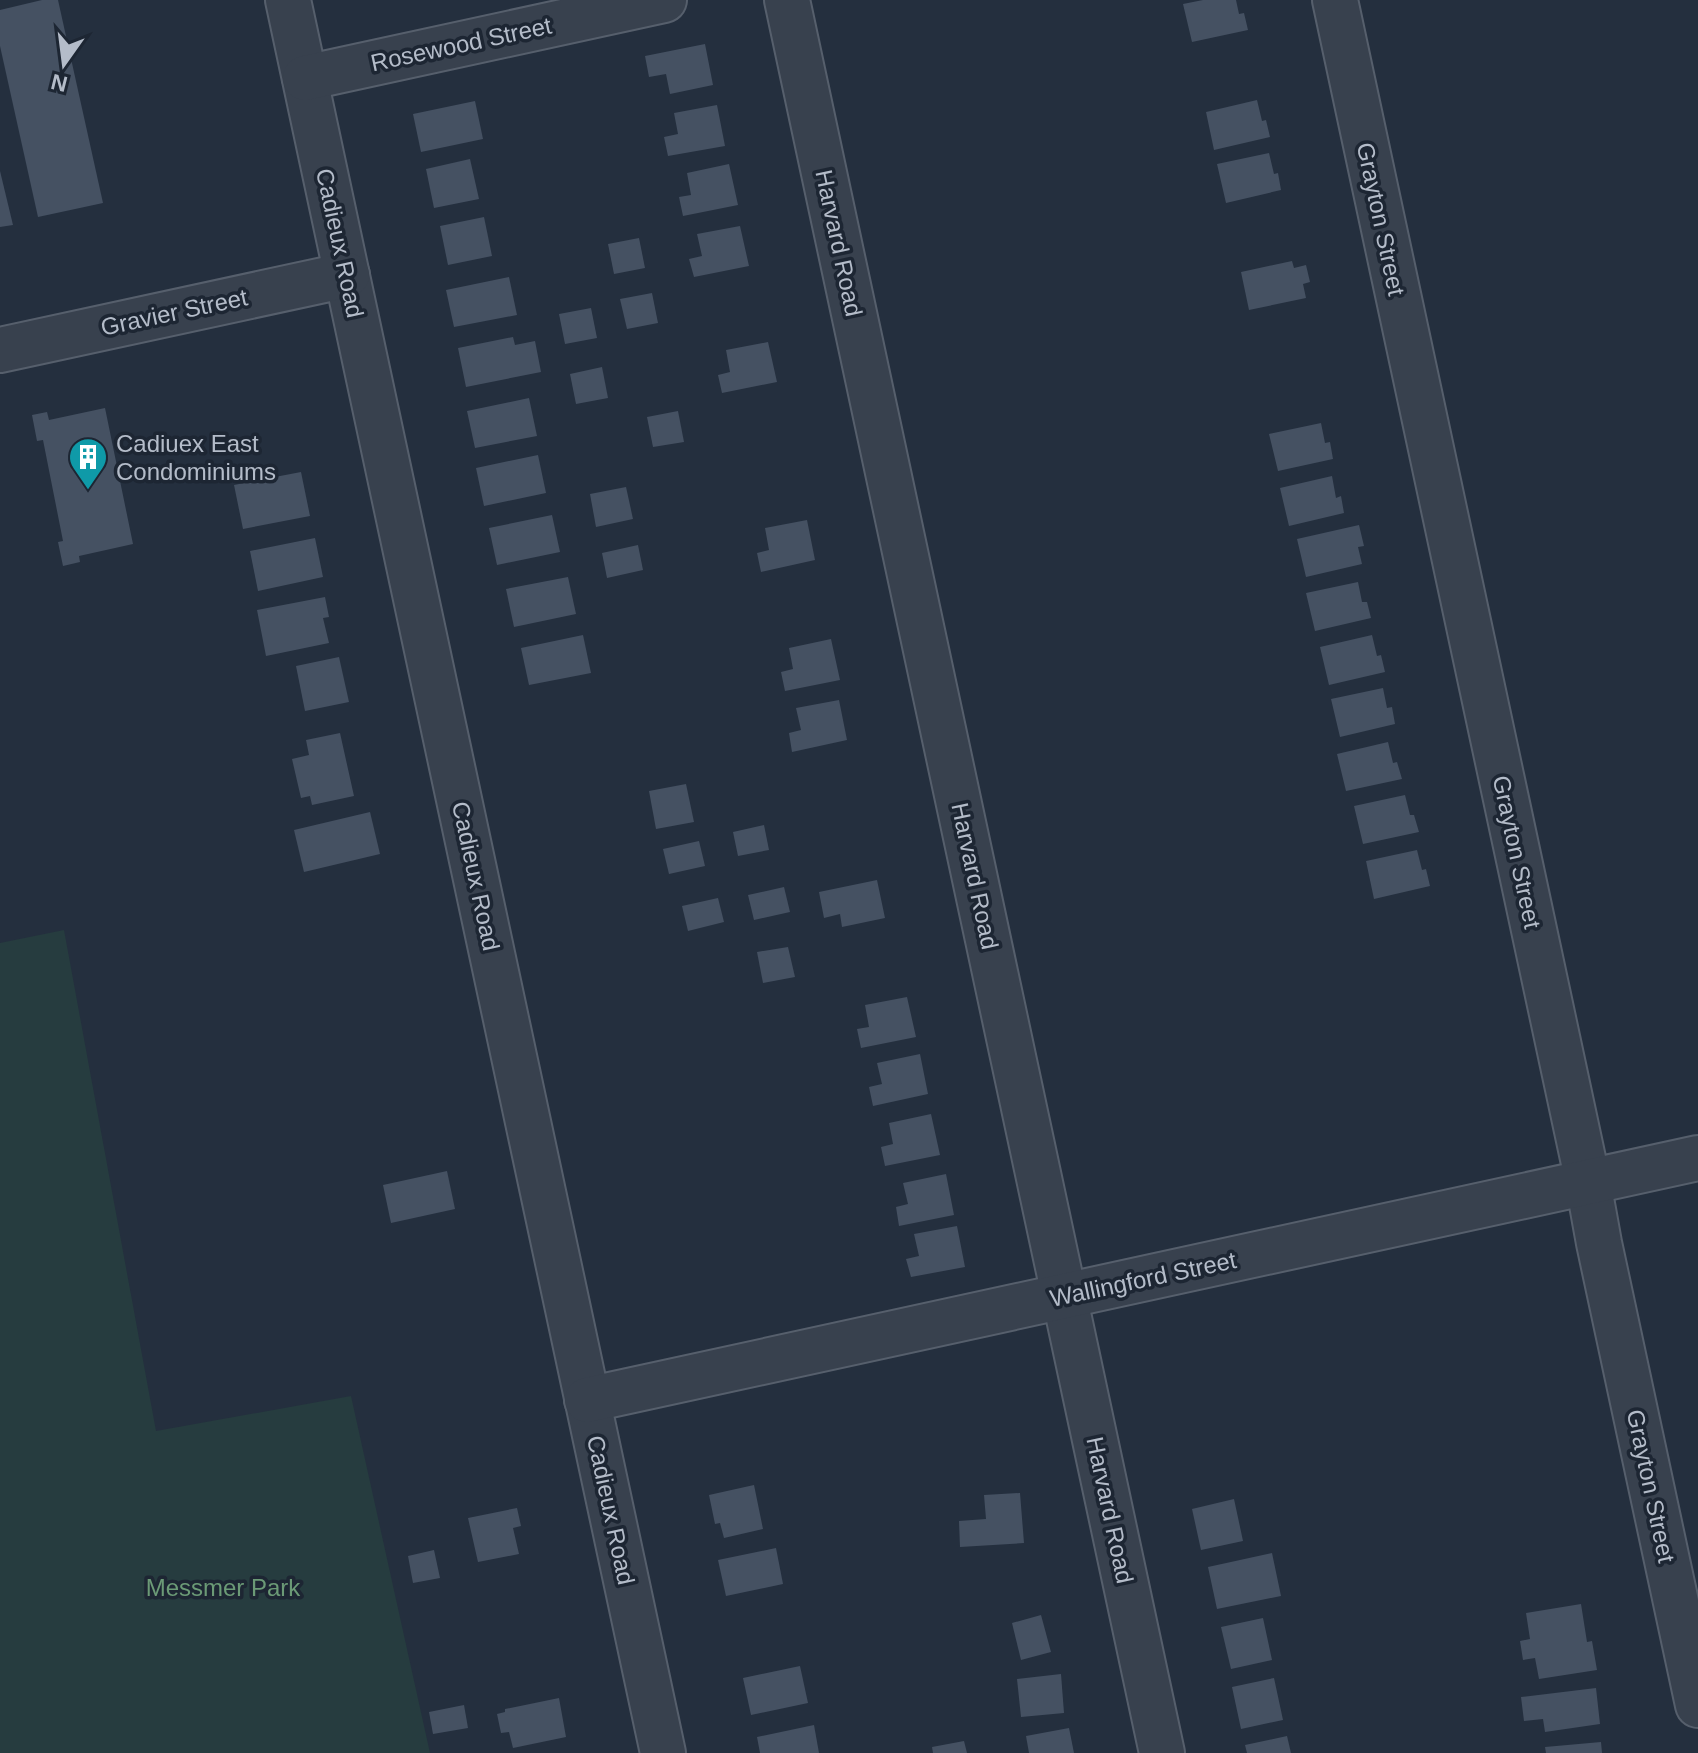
<svg xmlns="http://www.w3.org/2000/svg" width="1698" height="1753" font-family="Arial,sans-serif">
<rect width="100%" height="100%" fill="#242f3e"/>
<path fill="#263c3f" d="M64 930 156 1431 351 1396 430 1753H0V943Z"/>
<g fill="#455162">
<path d="M42 0H58L103 203 38 217 0 46V10Z"/>
<path d="M1203 0H1236L1239 14 1244 13 1248 30 1192 42 1183 4Z"/>
<path d="M705 44 713 85 670 94 666 74 649 77 645 56Z"/>
<path d="M1257 100 1262 121 1266 120 1270 137 1214 150 1206 112Z"/>
<path d="M475 101 483 139 421 152 413 114Z"/>
<path d="M717 105 725 146 668 156 664 137 678 134 674 113Z"/>
<path d="M1269 153 1274 174 1278 173 1281 190 1226 203 1217 164Z"/>
<path d="M470 159 479 199 434 208 426 169Z"/>
<path d="M729 164 738 205 683 216 679 197 691 195 687 173Z"/>
<path d="M0 171 13 225 0 227Z"/>
<path d="M484 217 492 256 448 265 440 226Z"/>
<path d="M740 226 749 266 694 277 689 259 702 256 697 234Z"/>
<path d="M639 238 645 268 614 274 608 244Z"/>
<path d="M1292 261 1294 268 1306 265 1310 282 1303 284 1306 298 1249 310 1241 272Z"/>
<path d="M509 277 517 315 454 327 446 290Z"/>
<path d="M652 293 658 323 627 329 620 299Z"/>
<path d="M591 308 597 338 565 344 559 314Z"/>
<path d="M513 337 515 345 535 341 541 372 466 387 458 348Z"/>
<path d="M768 342 777 382 722 393 718 375 730 372 726 350Z"/>
<path d="M602 367 608 398 576 404 570 374Z"/>
<path d="M529 398 537 436 475 448 467 411Z"/>
<path d="M105 408 133 544 79 556 80 562 63 566 58 542 63 541 43 440 37 441 32 415 47 412 49 420Z"/>
<path d="M678 411 684 442 653 447 647 417Z"/>
<path d="M1321 423 1325 443 1330 442 1333 459 1278 471 1269 434Z"/>
<path d="M538 455 546 493 484 506 476 468Z"/>
<path d="M301 472 310 516 243 529 234 485Z"/>
<path d="M1332 476 1336 498 1341 496 1344 513 1289 526 1280 488Z"/>
<path d="M626 487 633 519 596 527 590 494Z"/>
<path d="M552 515 560 552 497 565 489 528Z"/>
<path d="M807 520 815 560 761 572 757 553 769 550 765 528Z"/>
<path d="M1359 525 1364 546 1358 547 1362 564 1306 577 1297 539Z"/>
<path d="M315 538 323 577 258 591 250 551Z"/>
<path d="M638 545 643 570 607 578 602 553Z"/>
<path d="M568 577 576 614 514 627 506 589Z"/>
<path d="M1358 582 1362 602H1367L1371 618 1315 631 1306 593Z"/>
<path d="M325 597 329 617 323 618 329 643 266 656 257 610Z"/>
<path d="M583 635 591 673 529 685 521 648Z"/>
<path d="M1372 635 1377 656 1381 655 1385 672 1329 685 1320 647Z"/>
<path d="M831 639 840 680 785 691 781 672 793 669 789 648Z"/>
<path d="M339 657 349 702 305 711 296 666Z"/>
<path d="M1383 688 1387 708 1392 707 1395 724 1340 737 1331 699Z"/>
<path d="M839 700 847 740 792 752 789 733 801 730 796 708Z"/>
<path d="M340 733 354 796 312 805 310 796 301 798 292 759 309 755 306 740Z"/>
<path d="M1388 742 1393 763 1397 762 1402 779 1346 791 1337 754Z"/>
<path d="M686 784 694 822 656 829 649 791Z"/>
<path d="M1405 795 1410 815H1414L1419 832 1363 844 1354 806Z"/>
<path d="M370 812 380 854 304 872 294 830Z"/>
<path d="M764 825 769 850 738 856 733 832Z"/>
<path d="M699 841 705 866 669 874 663 849Z"/>
<path d="M1417 850 1422 870 1426 869 1430 886 1374 899 1366 861Z"/>
<path d="M877 880 885 918 842 927 840 914 824 918 819 892Z"/>
<path d="M784 887 790 912 754 920 748 895Z"/>
<path d="M718 898 724 922 688 931 682 906Z"/>
<path d="M788 947 795 977 763 983 757 952Z"/>
<path d="M907 997 916 1037 861 1048 857 1029 869 1027 865 1005Z"/>
<path d="M920 1054 928 1094 873 1106 869 1087 882 1084 877 1063Z"/>
<path d="M931 1114 940 1155 885 1166 881 1147 893 1144 889 1123Z"/>
<path d="M447 1171 455 1209 391 1223 383 1185Z"/>
<path d="M946 1174 954 1215 899 1226 896 1207 908 1204 903 1183Z"/>
<path d="M957 1226 965 1267 911 1277 906 1259 919 1256 914 1234Z"/>
<path d="M754 1485 763 1529 724 1538 720 1523 715 1524 709 1495Z"/>
<path d="M1020 1493 1024 1543 960 1547 959 1521 986 1519 984 1495Z"/>
<path d="M1234 1499 1243 1541 1201 1550 1192 1509Z"/>
<path d="M517 1508 521 1526 513 1528 519 1554 478 1562 468 1518Z"/>
<path d="M776 1548 783 1584 726 1596 718 1560Z"/>
<path d="M434 1550 440 1578 413 1583 408 1556Z"/>
<path d="M1272 1553 1281 1596 1217 1609 1208 1567Z"/>
<path d="M1581 1604 1587 1642 1592 1641 1597 1670 1539 1679 1535 1658 1523 1660 1520 1641 1530 1639 1526 1613Z"/>
<path d="M1041 1615 1051 1652 1021 1660 1012 1623Z"/>
<path d="M1263 1618 1272 1660 1231 1669 1221 1627Z"/>
<path d="M800 1666 808 1703 751 1715 743 1678Z"/>
<path d="M1061 1674 1064 1713 1021 1717 1017 1679Z"/>
<path d="M1274 1678 1283 1720 1241 1729 1232 1687Z"/>
<path d="M1596 1688 1600 1724 1545 1732 1543 1719 1524 1721 1521 1697Z"/>
<path d="M559 1698 566 1737 513 1748 509 1732 501 1733 497 1714 505 1712V1709Z"/>
<path d="M464 1705 468 1728 433 1734 429 1712Z"/>
<path d="M814 1725 819 1753H760L757 1737Z"/>
<path d="M1069 1728 1074 1753H1029L1026 1736Z"/>
<path d="M1287 1736 1291 1753H1247L1245 1745Z"/>
<path d="M964 1741 967 1753H933L932 1747Z"/>
<path d="M1601 1742 1602 1753H1546L1545 1747Z"/>
</g>
<g fill="none" stroke-linecap="round" stroke-linejoin="round">
<g stroke="#565f6c" stroke-width="48">
<g id="minor">
<path d="M288 0 663 1753"/>
<path d="M787 0 1162 1753"/>
<path d="M1335 0 1588 1182 1599 1243 1698 1705"/>
<path d="M305 78 664 0"/>
<path d="M0 350 347 275"/>
<path d="M587 1400 1698 1158"/>
</g>
</g>
<use href="#minor" stroke="#38414e" stroke-width="44"/>
</g>
<defs>
<g id="building-pin" transform="scale(2)"><path d="M0 17L-7.5 6A9.5 9.5 0 1 1 7.5 6Z" fill="#0f9aa8" stroke="#1d2633"/><path d="M-4-6H4V6H1V3H-1V6H-4ZM-2.5-4.3h1.7v1.8h-1.7ZM.8-4.3h1.7v1.8H.8ZM-2.5-1h1.7V.8h-1.7ZM.8-1h1.7V.8H.8Z" fill="#fff"/></g>
</defs>
<g fill-rule="evenodd">
<use href="#building-pin" x="88" y="457"/>
</g>
<g text-anchor="middle" dominant-baseline="central" stroke-width="7" stroke-linejoin="round" paint-order="stroke">
<g font-size="24" fill="#b4bcc9" stroke="#1d2633">
<text transform="translate(461 44) rotate(-12)">Rosewood Street</text>
<text transform="translate(1381 219) rotate(78)">Grayton Street</text>
<text transform="translate(340 243) rotate(78)">Cadieux Road</text>
<text transform="translate(839 243) rotate(78)">Harvard Road</text>
<text transform="translate(174 312) rotate(-12)">Gravier Street</text>
<text transform="translate(1517 852) rotate(78)">Grayton Street</text>
<text transform="translate(476 876) rotate(78)">Cadieux Road</text>
<text transform="translate(975 876) rotate(78)">Harvard Road</text>
<text transform="translate(1143 1279) rotate(-12)">Wallingford Street</text>
<text transform="translate(1651 1486) rotate(78)">Grayton Street</text>
<text transform="translate(611 1510) rotate(78)">Cadieux Road</text>
<text transform="translate(1110 1510) rotate(78)">Harvard Road</text>
</g>
<g font-size="24" fill="#b4bcc9" stroke="#1d2633" text-anchor="start">
<text x="116" y="443">Cadiuex East<tspan x="116" dy="28">Condominiums</tspan></text>
</g>
<g font-size="24" fill="#6b9a76" stroke="#1d2633">
<text x="223" y="1587">Messmer Park</text>
</g>
</g>
<g transform="translate(64 64) rotate(194)" stroke="#1d2633" stroke-width="6" paint-order="stroke">
<path d="M0-6L14 30L0 20L-14 30Z" fill="#b4bcc9"/>
<text y="-12" font-size="22" font-weight="bold" text-anchor="middle" fill="#b4bcc9">N</text>
</g>
</svg>
